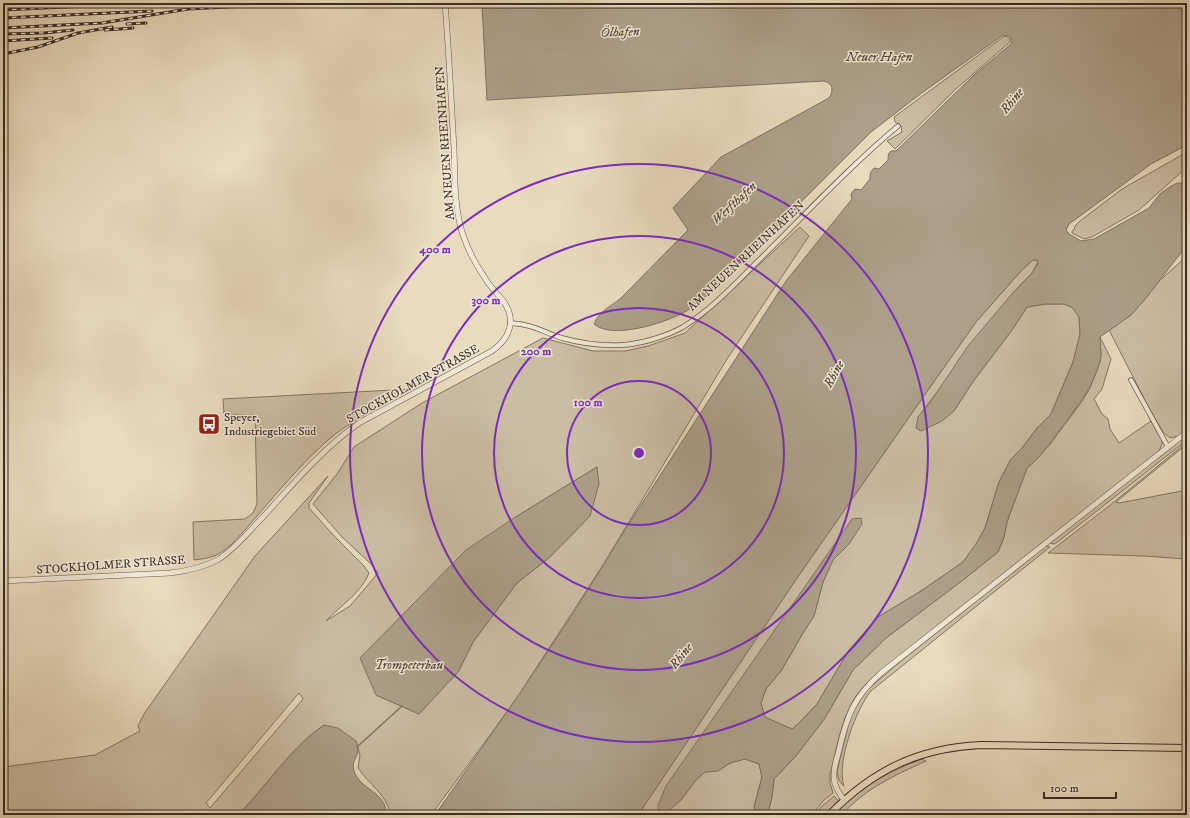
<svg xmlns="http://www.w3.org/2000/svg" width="1190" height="818" font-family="'IM FELL DW Pica',serif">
<rect width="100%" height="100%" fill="#e8dbbe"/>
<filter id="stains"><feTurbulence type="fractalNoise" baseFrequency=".005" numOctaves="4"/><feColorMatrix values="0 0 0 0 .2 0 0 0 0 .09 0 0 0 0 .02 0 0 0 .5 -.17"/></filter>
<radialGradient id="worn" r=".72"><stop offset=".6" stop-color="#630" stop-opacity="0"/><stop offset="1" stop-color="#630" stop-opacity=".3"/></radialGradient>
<g fill="#cabda4" stroke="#827464" fill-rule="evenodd">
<path d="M1006 36 1010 39V42L957 88 895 149 887 141 902 132 901 126 895 122 894 117 1003 37Z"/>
<path d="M1187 152V167L1139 210 1092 237 1084 239 1072 233V231L1074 230 1075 226 1080 221 1122 189Z"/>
<path d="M800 227 809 236 727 359 603 565 520 693 496 727 431 815H391C385 792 370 786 358 768L360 755 356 741 324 725C290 748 267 786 238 815H3V767L95 755 140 731 138 726 144 714 255 556 328 476 309 503V508L336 538 364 566 369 573C362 592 339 607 326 621L350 606 378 573 371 564 342 537 313 504 337 474 354 447 422 403 543 338 593 351H625L648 346 685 333ZM597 467 590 516 550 557 517 583 473 642 458 672 419 714 376 695 514 518ZM299 693 303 699 210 808 206 803Z"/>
<path d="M1187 256V429L1178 436 1170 438 1163 432 1149 408 1109 330 1131 315 1146 298 1157 283Z"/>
<path d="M1033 260H1037L1038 262 1032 273 1011 295 918 417 954 411 972 383 1012 330 1027 307 1046 304H1064L1073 308 1079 317 1080 334 1073 362 1051 414 1038 427 1022 448 1011 459 999 482 985 528 976 544 963 562 921 591 878 617 849 650 817 704 799 723 792 729 764 717 761 703 766 689 781 671 803 633 814 616 823 582 833 560 849 544 852 519 681 800 696 780 705 772 718 771 730 763 745 759 759 764 762 777 754 807 757 815H638L797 578 921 400 976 322 1021 271Z"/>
<path d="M1100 337 1111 359 1102 389 1094 399 1102 414 1108 419 1110 429 1119 443 1151 421 1162 440V444L1159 451 877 674C869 681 860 689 854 699 841 720 836 751 830 775V783L833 793 823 801 812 815H765L768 813 772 797 774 779 796 756 825 718 853 670 886 638 963 580 998 552 1004 537 1007 522 1027 468 1034 462 1051 443 1083 400 1090 388 1100 362 1101 356Z"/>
<path d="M412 389C383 405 352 419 327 441 293 471 263 511 232 544 218 556 212 558 194 560L193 522 245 519 253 513 257 504 255 415 224 414 223 399Z"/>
<path d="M1187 435V440L1055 544 1049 543Z"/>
<path d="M1187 442V444L1116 502 1119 503 1187 490V559L1143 556 1048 553 1109 506Z"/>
<path d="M1046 546 1050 547 871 691C856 709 836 763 844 786 839 782 838 778 837 772L848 726 853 710 858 701 868 689 906 657Z"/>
<path d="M922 759 926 761C895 775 864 789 842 815H815L821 807 834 796 843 805C868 784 891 770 922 759Z"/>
</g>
<g fill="#aca08a" stroke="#7e7262">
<path d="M509 3H1187V145L1151 164 1069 224 1066 230 1069 234 1081 241 1094 239 1149 208 1160 194 1168 188 1177 183H1187V245L1146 298 1131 315 1100 337C1100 345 1102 354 1100 361 1092 390 1078 405 1061 428 1051 442 1041 457 1027 468L1007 522 1004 537 998 552 963 580 886 638 853 670 825 718 796 756 774 779 772 797 768 813 765 815H757L754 807 762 777 759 764 745 759 730 763 718 771 705 772 696 780 681 800 667 812 658 813V805L666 786 852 519 861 518 862 524 849 544 833 560 823 582 814 616 803 633 781 671 766 689 761 703 765 717 792 729 799 723 817 704 849 650 878 617 921 591 963 562 976 544 985 528 999 482 1011 459 1022 448 1038 427 1051 414 1073 362 1080 334 1079 317 1073 308 1064 304H1046L1027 307 1012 330 972 383 954 411 942 421 921 431 916 428 918 417 931 401 968 346 1011 295 1032 273 1038 264 1037 260H1033L1021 271 976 322 921 400 797 578 638 815H435L520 693 574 612 628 525 786 281 852 199 851 194 855 189 861 190 870 179C870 174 870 172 874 168L879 169 888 160C888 153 889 150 896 151L974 75 1011 44 1012 40 1009 36 1003 35 923 92 871 132 715 288C705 297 695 307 683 313 664 323 612 340 594 324 600 310 609 308 621 298L688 230 673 208 721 157 829 98C834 91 833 83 824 81L487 100 482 5Z"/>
<path d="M597 467 599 484 590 516 550 557 517 583 473 642 458 672 419 714 376 695 360 658 466 550 514 518Z"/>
<path d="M324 725 338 728 356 741C357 744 358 748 358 751 357 759 351 761 354 771 361 791 385 790 387 815H238C267 786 290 748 324 725Z"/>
</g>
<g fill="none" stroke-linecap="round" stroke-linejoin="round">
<path stroke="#7e7262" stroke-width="1.5" d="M357 747 402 706"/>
<g stroke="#65584b" stroke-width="5.5">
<g id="minor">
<path d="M510 323C532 324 543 332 562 338 583 344 601 346 622 345 641 344 667 336 683 327 711 310 735 284 758 261 804 216 848 168 898 126"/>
<path d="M1131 380 1168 447"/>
</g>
</g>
<g stroke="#65584b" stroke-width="6">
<g id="tertiary">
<path d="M3 581 170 573C187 571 203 568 219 559 236 548 249 531 263 517 293 484 322 449 359 423L492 351C509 339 517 321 504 302 498 294 490 287 485 278 476 265 468 250 463 235 454 208 455 177 454 148 451 100 449 51 445 3"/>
<path d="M844 800C839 793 834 786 834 777 833 768 837 759 839 750 847 715 854 697 881 673L1187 432"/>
</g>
</g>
<g stroke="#392c25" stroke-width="8">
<path id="primary" d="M829 815C873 770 918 748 981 745L1187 748"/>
</g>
<use href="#minor" stroke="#f0e8d5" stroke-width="4"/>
<use href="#tertiary" stroke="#f0e8d5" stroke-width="5"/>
<use href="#primary" stroke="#e8dbbe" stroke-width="6"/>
<g stroke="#392c25" stroke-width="3">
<g id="rail">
<path d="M3 10 147 3"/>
<path d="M3 18 152 11"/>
<path d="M127 24 146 23"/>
<path d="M3 28 102 23 188 9 286 4"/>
<path d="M105 30 133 28"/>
<path d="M3 34 44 33 73 30"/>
<path d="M3 41 52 38"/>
<path d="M3 54 38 47 78 33 112 27"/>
</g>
</g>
<use href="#rail" stroke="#f0e8d5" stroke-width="1.5" stroke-dasharray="4.5" stroke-linecap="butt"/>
</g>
<g fill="none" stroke="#7b2cbf" stroke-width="2">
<circle cx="639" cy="453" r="72"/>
<circle cx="639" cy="453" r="145"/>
<circle cx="639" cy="453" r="217"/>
<circle cx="639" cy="453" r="289"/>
</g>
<defs>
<g id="bus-square" transform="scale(1.15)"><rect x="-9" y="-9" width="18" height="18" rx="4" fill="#8f2418" stroke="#f0e8d5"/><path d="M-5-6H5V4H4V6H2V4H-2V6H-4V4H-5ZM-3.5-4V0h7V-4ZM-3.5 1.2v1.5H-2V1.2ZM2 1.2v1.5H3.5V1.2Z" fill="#fff"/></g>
</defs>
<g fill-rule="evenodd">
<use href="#bus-square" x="209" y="424"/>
</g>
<g text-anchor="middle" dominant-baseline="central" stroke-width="3" stroke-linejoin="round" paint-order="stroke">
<g font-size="12" fill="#392c25" stroke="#f0e8d5">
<text transform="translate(445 143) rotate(-94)">AM NEUEN RHEINHAFEN</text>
<text transform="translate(746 256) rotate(-43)">AM NEUEN RHEINHAFEN</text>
<text transform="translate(413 384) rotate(-29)">STOCKHOLMER STRASSE</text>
<text transform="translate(111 565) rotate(-4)">STOCKHOLMER STRASSE</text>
</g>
<g font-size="12" fill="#392c25" stroke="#f0e8d5" text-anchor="start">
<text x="224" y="417">Speyer,<tspan x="224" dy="14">Industriegebiet Süd</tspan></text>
</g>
<g font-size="13" font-style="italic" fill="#56493e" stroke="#f0e8d5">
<text transform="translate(620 32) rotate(-2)">Ölhafen</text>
<text x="879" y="57">Neuer Hafen</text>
<text transform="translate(1012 101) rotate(-51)">Rhine</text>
<text transform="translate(734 203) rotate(-43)">Werfthafen</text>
<text transform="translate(834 374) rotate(-62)">Rhine</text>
<text transform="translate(681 656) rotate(-52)">Rhine</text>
<text x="409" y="665">Trompeterbau</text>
</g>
</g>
<circle cx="639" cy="453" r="6" fill="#7b2cbf" stroke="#f0e8d5" stroke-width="2"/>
<g font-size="12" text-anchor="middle" font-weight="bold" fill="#7b2cbf" stroke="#f0e8d5" stroke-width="3" stroke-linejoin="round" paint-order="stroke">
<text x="435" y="253">400 m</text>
<text x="486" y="304">300 m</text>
<text x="536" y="355">200 m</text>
<text x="588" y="406">100 m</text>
</g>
<rect width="1190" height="818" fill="none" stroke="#e8dbbe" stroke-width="16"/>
<rect x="4" y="4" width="1182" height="810" fill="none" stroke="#392c25" stroke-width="2"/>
<rect x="8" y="8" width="1174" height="802" fill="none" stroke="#392c25"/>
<path d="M1044 792v6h72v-6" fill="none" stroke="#392c25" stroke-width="2"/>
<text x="1050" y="792" font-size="12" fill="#392c25" stroke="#f0e8d5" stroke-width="3" paint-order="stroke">100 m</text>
<rect width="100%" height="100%" filter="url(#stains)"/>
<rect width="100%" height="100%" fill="url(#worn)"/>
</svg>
